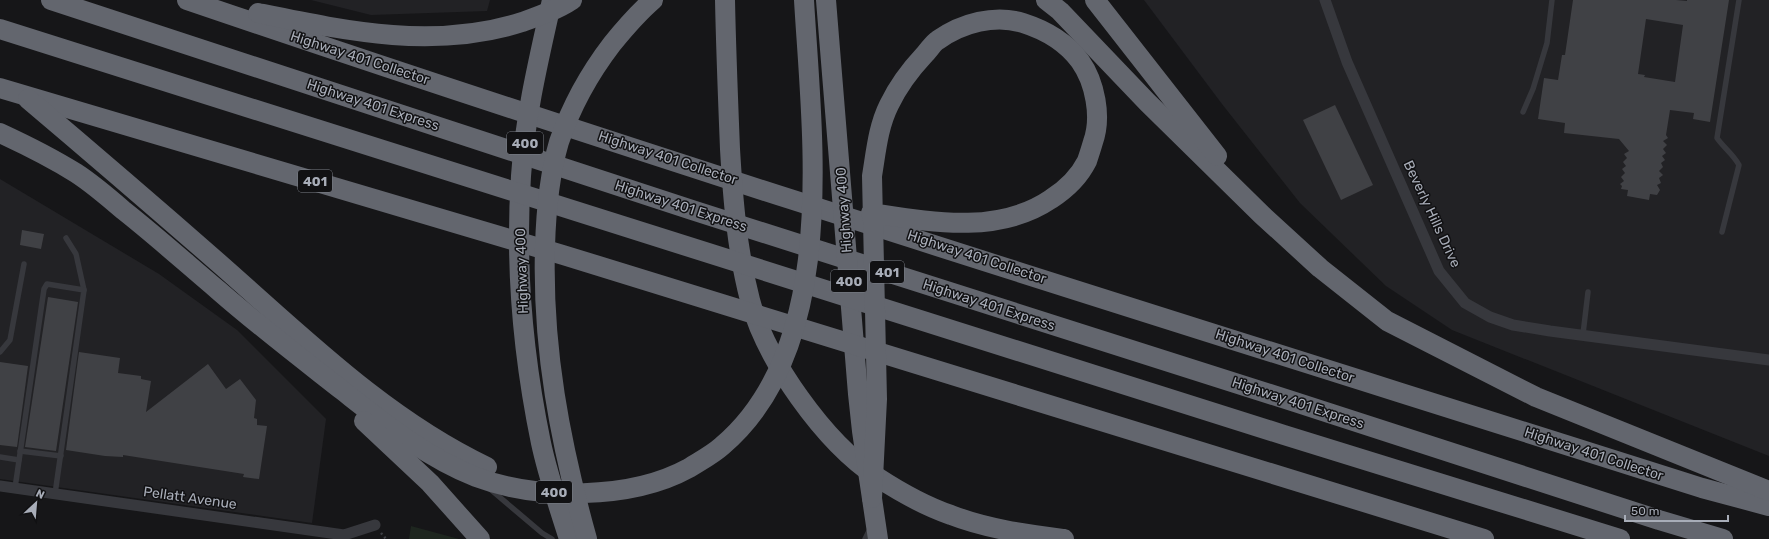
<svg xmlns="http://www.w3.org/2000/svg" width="1769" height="539" font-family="Rubik,sans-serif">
<rect width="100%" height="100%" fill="#161618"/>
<g fill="#222225">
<path d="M311 0H490L487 11 371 15Z"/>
<path d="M1144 0H1769V456L1452 330 1386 286 1300 203 1222 104Z"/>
<path d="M0 179 159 274 237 330 326 419 312 523 0 479Z"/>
</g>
<path fill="#1e261f" d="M411 526 459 539H409Z"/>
<g fill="#404145" fill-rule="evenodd">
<path d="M1573 0H1676L1687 1V0H1729L1710 122 1693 119 1694 113 1670 110 1666 135 1668 138 1663 141 1667 145 1663 149 1666 153 1662 156 1665 160 1661 163 1663 167 1659 171 1663 175 1659 178 1661 183 1657 185 1660 190 1657 195 1650 194 1649 200 1627 196 1628 190 1621 189 1622 186 1620 184 1624 181 1621 177 1625 173 1622 169 1626 166 1623 162 1627 158 1624 154 1629 151 1619 139 1564 133 1565 123 1538 119 1544 78 1558 80 1562 55H1565ZM1646 19 1683 25 1675 82 1644 77 1645 75 1638 74Z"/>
<path d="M1335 105 1373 185 1341 200 1303 120Z"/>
<path d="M22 230 44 234 41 249 20 245Z"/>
<path d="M48 297 78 302 56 451 25 447Z"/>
<path d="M79 352 120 358 118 373 141 376V379L151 381 146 412 208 364 226 389 240 379 256 400 254 418 257 419V425L267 426 259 479 243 477 244 474 123 455V457L105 456 66 450Z"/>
<path d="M0 362 28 366 17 447 0 445Z"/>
</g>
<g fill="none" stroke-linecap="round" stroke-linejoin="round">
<path stroke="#3d3f44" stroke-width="2.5" stroke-dasharray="2 3" stroke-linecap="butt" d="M381 533 386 539"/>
<g stroke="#37383d" stroke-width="5.5">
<path d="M1523 112 1533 89 1547 43 1552 0"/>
<path d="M1722 232 1739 165C1733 154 1724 148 1717 138L1739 0"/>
<path d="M66 238 76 254 84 290"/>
<path d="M1583 334 1588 292"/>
<path d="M0 352 10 340 24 264"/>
<path d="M20 451 61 456"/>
<path d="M0 457 19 460"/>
<path d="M15 488 44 289 47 284 84 290 55 494"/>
<path d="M490 489 542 533 552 539"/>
<path d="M865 539 870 529"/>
</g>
<g stroke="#37383d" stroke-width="11">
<path d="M1325 0 1347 62 1439 271 1465 303 1490 317 1513 325 1550 331 1769 360"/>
<path d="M0 486 344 535 375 525"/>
</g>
<g stroke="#63666e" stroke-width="20">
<path d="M51 0 692 210 1295 402 1659 520 1723 539"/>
<path d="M187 0C689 171 1197 328 1702 488L1769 506"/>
<path d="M552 0C539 58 525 116 521 176 515 264 523 356 541 443 548 476 559 507 569 539"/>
<path d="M725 0C726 50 728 99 730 149 733 200 737 250 750 300 766 360 824 442 877 477 900 492 925 506 951 515 987 529 1026 534 1064 539"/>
<path d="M826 0 858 394 862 431 878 539"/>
<path d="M1046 0 1060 11 1147 102 1262 215 1320 268 1387 321 1536 397 1769 491"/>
<path d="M1095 0 1217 156"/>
<path d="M258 13C346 31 435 50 522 22 539 16 557 10 572 0"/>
<path d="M0 29 1284 435 1620 539"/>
<path d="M0 88 563 255 1484 539"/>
<path d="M28 99C93 154 157 209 221 265 305 339 386 419 487 467"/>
<path d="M0 133C26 145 52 158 76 173 93 184 108 197 123 210 156 236 187 264 219 291 259 326 301 358 343 391 384 423 427 458 476 477 537 500 631 500 689 468 700 461 712 455 722 446 840 346 812 137 804 0"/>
<path d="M871 213C930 222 998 235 1051 199 1065 190 1079 177 1087 161 1089 155 1091 149 1093 142 1102 117 1095 82 1080 61 1066 42 1045 30 1023 23 995 14 962 23 938 40 933 43 929 50 925 54 910 70 898 86 889 105 878 127 876 152 872 176L877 399 872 498"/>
<path d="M364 421 430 483 480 539"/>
<path d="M587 539C560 442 542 348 545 247 546 211 549 176 559 142 571 107 589 74 612 44 625 28 638 13 653 0"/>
</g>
</g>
<g text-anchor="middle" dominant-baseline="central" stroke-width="3" stroke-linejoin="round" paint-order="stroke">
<g fill="#111113" stroke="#7b7e86" stroke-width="1">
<rect x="507" y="132" width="36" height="22" rx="3"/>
<rect x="298" y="170" width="34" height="22" rx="3"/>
<rect x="870" y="261" width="34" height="22" rx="3"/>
<rect x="831" y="270" width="36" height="22" rx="3"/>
<rect x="536" y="481" width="36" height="22" rx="3"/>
</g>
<g font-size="13" font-weight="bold" fill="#a8adb8">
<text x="525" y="143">400</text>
<text x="315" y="181">401</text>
<text x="887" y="272">401</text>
<text x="849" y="281">400</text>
<text x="554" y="492">400</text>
</g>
<g font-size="14" fill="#a8adb8" stroke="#111113">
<text transform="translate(360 58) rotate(18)">Highway 401 Collector</text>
<text transform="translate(373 105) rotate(18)">Highway 401 Express</text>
<text transform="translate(668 158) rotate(18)">Highway 401 Collector</text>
<text transform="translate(681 206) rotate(18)">Highway 401 Express</text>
<text transform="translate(844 210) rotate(-94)">Highway 400</text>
<text transform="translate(1432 214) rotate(65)">Beverly Hills Drive</text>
<text transform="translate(977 257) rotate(18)">Highway 401 Collector</text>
<text transform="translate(522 271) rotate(-92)">Highway 400</text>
<text transform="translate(989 305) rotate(18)">Highway 401 Express</text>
<text transform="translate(1285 356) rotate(18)">Highway 401 Collector</text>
<text transform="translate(1298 403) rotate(18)">Highway 401 Express</text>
<text transform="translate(1594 454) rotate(18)">Highway 401 Collector</text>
<text transform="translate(190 498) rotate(8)">Pellatt Avenue</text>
</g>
</g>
<g transform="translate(36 503) rotate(26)" stroke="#111113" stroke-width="3" paint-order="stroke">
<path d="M0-3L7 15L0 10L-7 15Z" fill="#a8adb8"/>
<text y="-6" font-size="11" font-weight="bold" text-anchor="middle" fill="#a8adb8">N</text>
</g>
<path d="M1625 515v6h103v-6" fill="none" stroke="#a8adb8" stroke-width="2"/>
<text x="1631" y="515" font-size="12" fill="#a8adb8" stroke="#111113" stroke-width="3" paint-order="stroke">50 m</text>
</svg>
